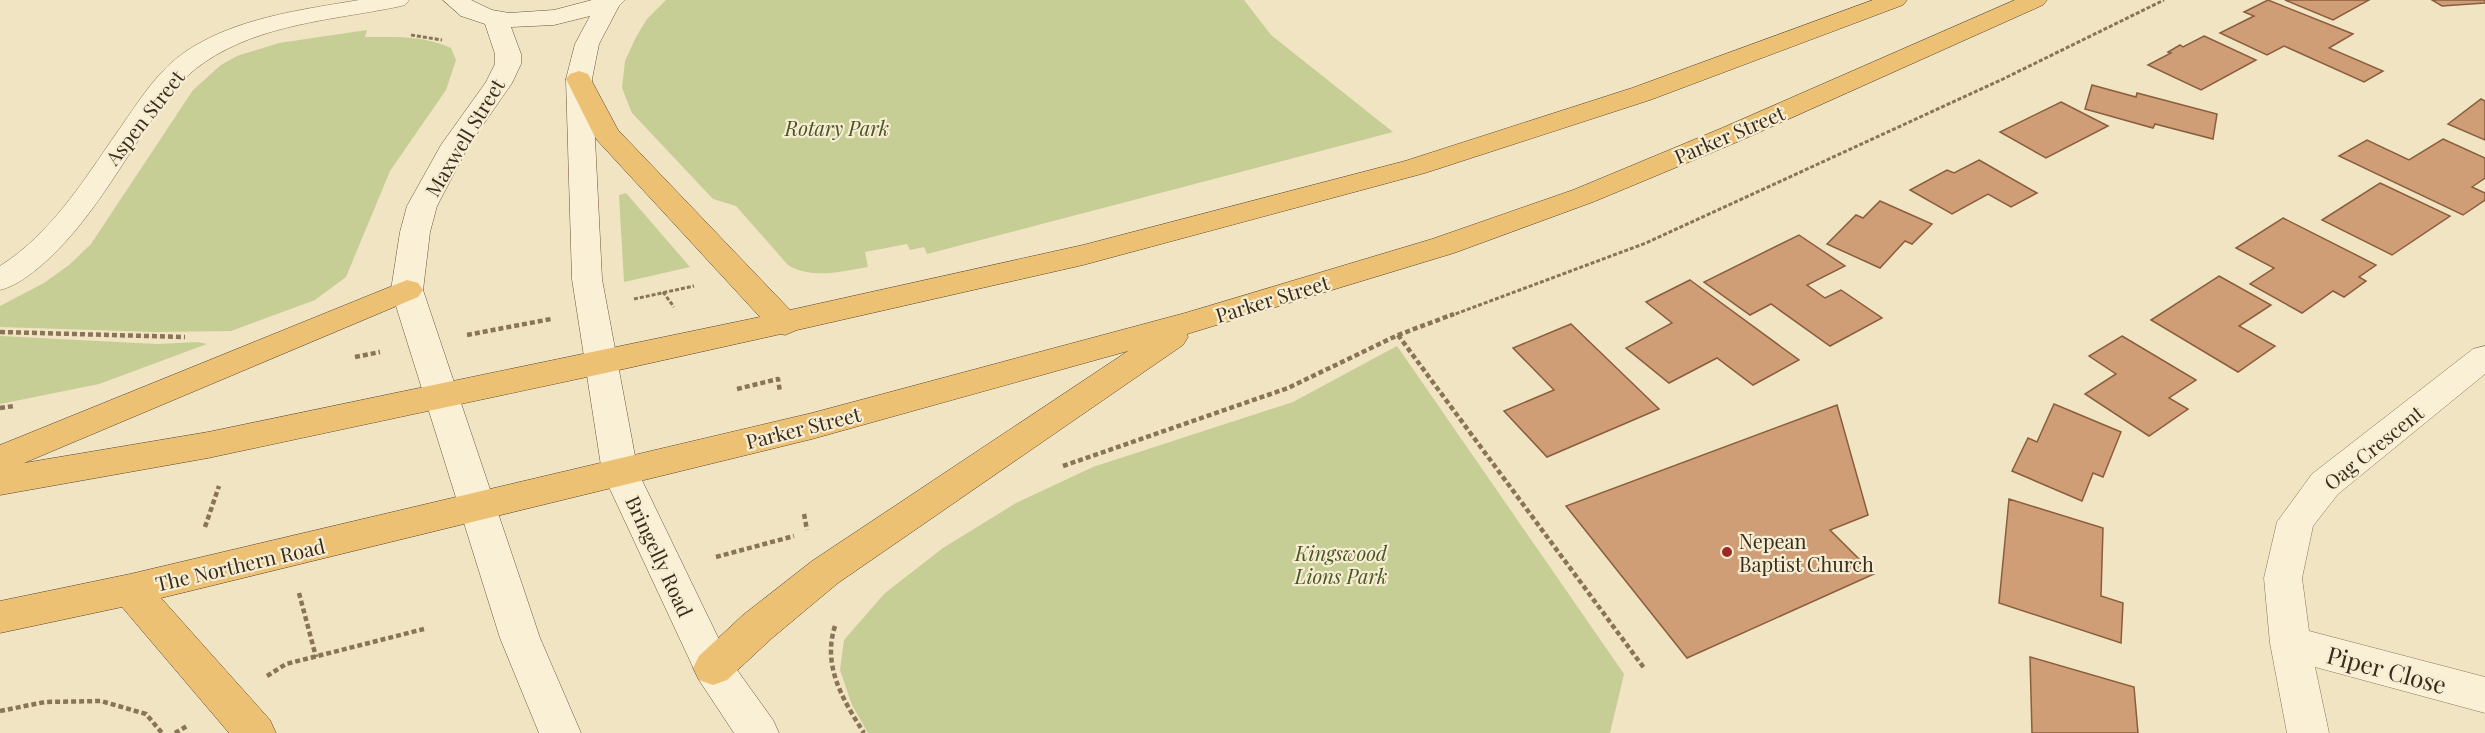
<svg xmlns="http://www.w3.org/2000/svg" width="2485" height="733" font-family="'Playfair Display',serif">
<rect width="100%" height="100%" fill="#f0e4c2"/>
<g fill="#c6ce95">
<path d="M666 0H1244L1271 35 1393 132 927 254 924 247 910 250 907 244 865 252 868 267C842 271 813 280 788 265L736 206 713 199 632 113 622 88 625 61 636 37 647 19Z"/>
<path d="M367 30 365 37C395 37 423 35 451 48L456 60 446 90 390 171 346 277 315 300 231 331 156 332 0 327V306L44 283 69 265 91 244 193 90 221 65 237 56 279 43Z"/>
<path d="M626 193 690 267 624 282 619 195Z"/>
<path d="M0 336 157 344 198 342 207 344 99 384 0 404Z"/>
<path d="M1397 346 1624 674 1610 733H868L852 705 840 670 844 640 885 593 943 548 1016 503 1093 467 1293 402Z"/>
</g>
<g fill="#d09e76" stroke="#8a5e3d" stroke-width="1.5">
<path d="M2268 0 2353 34 2329 48 2383 71 2364 82 2284 46 2267 55 2220 33 2254 16 2244 12Z"/>
<path d="M2285 0H2369L2333 20Z"/>
<path d="M2432 0H2485V3L2442 6Z"/>
<path d="M2204 36 2256 60 2201 90 2148 65 2171 53 2168 52 2180 45 2183 47Z"/>
<path d="M2092 85 2136 97 2137 93 2217 114 2213 139 2155 124 2153 128 2085 109Z"/>
<path d="M2481 99 2485 101V140L2448 124Z"/>
<path d="M2061 102 2108 126 2046 158 2000 132Z"/>
<path d="M2443 139 2485 158V178L2472 187 2485 193V200L2463 215 2339 156 2367 140 2409 160Z"/>
<path d="M1979 160 2037 193 2011 207 1988 194 1952 214 1910 190 1947 170 1954 173Z"/>
<path d="M2380 183 2450 216 2392 255 2322 220Z"/>
<path d="M1880 201 1932 224 1912 244 1905 241 1880 268 1827 244 1856 215 1863 218Z"/>
<path d="M2283 218 2376 265 2359 277 2366 281 2344 297 2333 291 2302 313 2250 284 2274 268 2236 248Z"/>
<path d="M1799 235 1845 266 1807 285 1825 298 1841 290 1882 318 1830 346 1771 304 1750 315 1704 282Z"/>
<path d="M2219 276 2271 305 2239 326 2275 346 2238 372 2151 320Z"/>
<path d="M1690 280 1799 360 1753 385 1717 358 1669 383 1626 348 1672 323 1646 302Z"/>
<path d="M1571 324 1659 409 1547 457 1504 411 1554 390 1513 348Z"/>
<path d="M2122 336 2196 380 2169 398 2188 409 2149 436 2085 394 2116 374 2089 356Z"/>
<path d="M2054 404 2121 432 2103 477 2093 473 2082 501 2012 471 2028 438 2037 442Z"/>
<path d="M1837 405 1868 515 1830 530 1874 574 1687 658 1566 506Z"/>
<path d="M2009 499 2103 528 2101 596 2123 603 2121 643 1999 603Z"/>
<path d="M2030 657 2134 687 2138 733H2032Z"/>
</g>
<g fill="none" stroke-linecap="round" stroke-linejoin="round">
<g stroke="#8a7458" stroke-width="1">
<g id="minor">
<path d="M359 0H409L405 5 397 7C332 20 261 24 205 62 179 79 162 106 145 130 114 177 85 227 43 264 30 275 16 286 0 290V266C55 231 88 173 125 121 142 96 159 70 185 52 235 18 300 10 359 0Z"/>
<path d="M2485 346V374L2338 494 2313 526 2302 578 2309 631 2485 677V713L2315 667 2329 733H2287L2270 643 2264 578 2277 522 2312 474 2473 349Z"/>
</g>
</g>
<g stroke="#6c553b" stroke-width="1">
<path id="secondary" d="M443 0H471L492 10 509 13 554 10 592 0H625L619 6 599 44 592 79 602 279 638 472 727 656 773 720 779 733H734L699 680 602 472 572 279 566 79 575 44 590 16 554 25 511 27 521 54V64L512 83 469 145 437 206 430 232 423 290 540 638 581 733H539L500 638 391 290 400 232 407 206 441 145 486 82 495 64V54L485 24 461 16Z"/>
</g>
<g stroke="#58422d" stroke-width="1">
<g id="trunk">
<path d="M1873 0H1907L1903 5 1650 100 1425 173 1083 265 797 330 785 335 781 334 601 374 208 458 0 495V445L407 280 418 283 423 290 418 297 24 463 208 432 760 317 596 139 566 79 570 74 579 71 588 74 618 130 790 310 1083 245 1405 161 1632 88Z"/>
<path d="M2015 0H2047L2043 5 1742 140 1593 202 1454 253 1187 334 1188 337 1183 345 838 583 771 639 727 680 713 685 699 680 693 668 699 656 743 615 812 561 1128 351 812 439 161 598 270 720 276 733H229L122 607 0 633V601L130 574 812 413 1185 313 1432 239 1573 190 1722 128Z"/>
</g>
</g>
<g stroke="#8a7458" stroke-width="3" stroke-dasharray="4 2" stroke-linecap="butt">
<path d="M411 35 442 40"/>
<path d="M663 292 674 307"/>
<path d="M634 299 694 286"/>
<path d="M1450 316 1646 243 2003 79 2164 0"/>
</g>
<g stroke="#8a7458" stroke-width="4.5" stroke-dasharray="5 3" stroke-linecap="butt">
<path d="M0 332 185 337"/>
<path d="M467 335 551 319"/>
<path d="M1398 335 1644 668"/>
<path d="M355 357 380 352"/>
<path d="M737 389 778 379 780 392"/>
<path d="M0 408 14 406"/>
<path d="M1063 466 1288 388 1398 335 1454 314"/>
<path d="M804 514 807 530"/>
<path d="M205 527 219 486"/>
<path d="M716 557 794 536"/>
<path d="M299 593 316 657"/>
<path d="M835 626C822 666 843 700 864 733"/>
<path d="M267 676 286 664 424 629"/>
<path d="M0 711 45 702 101 701 146 714 162 733"/>
<path d="M175 733 187 726"/>
</g>
<use href="#minor" fill="#faf0d5" fill-rule="evenodd"/>
<use href="#secondary" fill="#faf0d5" fill-rule="evenodd"/>
<use href="#trunk" fill="#ecc174" fill-rule="evenodd"/>
</g>
<circle fill="#9c2926" stroke="#f7edd2" stroke-width="2" cx="1727" cy="552" r="6"/>
<g text-anchor="middle" dominant-baseline="central" stroke-width="4.5" stroke-linejoin="round" paint-order="stroke">
<g font-size="20" fill="#392c1d" stroke="#f7edd2">
<text transform="translate(144 117) rotate(-52)">Aspen Street</text>
<text transform="translate(1729 134) rotate(-23)">Parker Street</text>
<text transform="translate(464 137) rotate(-59)">Maxwell Street</text>
<text transform="translate(1272 298) rotate(-17)">Parker Street</text>
<text transform="translate(803 427) rotate(-14)">Parker Street</text>
<text transform="translate(2373 447) rotate(-39)">Oag Crescent</text>
<text transform="translate(660 556) rotate(65)">Bringelly Road</text>
<text transform="translate(240 564) rotate(-13)">The Northern Road</text>
</g>
<g font-size="20" font-style="italic" fill="#485723" stroke="#f7edd2">
<text x="837" y="127">Rotary Park</text>
<text x="1341" y="552">Kingswood<tspan x="1341" dy="23">Lions Park</tspan></text>
</g>
<g font-size="20" fill="#392c1d" stroke="#f7edd2" text-anchor="start">
<text x="1739" y="540">Nepean<tspan x="1739" dy="23">Baptist Church</tspan></text>
</g>
<g font-size="24" fill="#392c1d" stroke="#f7edd2">
<text transform="translate(2387 669) rotate(15)">Piper Close</text>
</g>
</g>
</svg>
